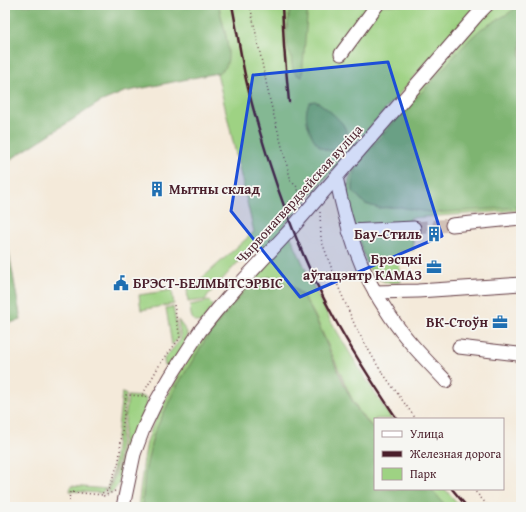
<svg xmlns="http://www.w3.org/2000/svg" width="526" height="512" font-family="'Gentium Book Plus',serif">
<rect width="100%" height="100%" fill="#f6f6f2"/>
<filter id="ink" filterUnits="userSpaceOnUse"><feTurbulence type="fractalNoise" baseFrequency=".025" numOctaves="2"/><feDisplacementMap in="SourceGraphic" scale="8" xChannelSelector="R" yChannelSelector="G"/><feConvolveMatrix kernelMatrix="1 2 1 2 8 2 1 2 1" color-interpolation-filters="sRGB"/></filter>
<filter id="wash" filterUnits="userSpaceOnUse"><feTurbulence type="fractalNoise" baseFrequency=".012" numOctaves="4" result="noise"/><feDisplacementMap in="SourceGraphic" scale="16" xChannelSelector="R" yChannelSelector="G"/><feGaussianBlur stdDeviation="0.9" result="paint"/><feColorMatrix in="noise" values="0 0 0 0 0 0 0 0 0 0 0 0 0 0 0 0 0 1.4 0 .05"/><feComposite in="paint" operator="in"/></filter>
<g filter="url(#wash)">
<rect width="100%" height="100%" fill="#f4eada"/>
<g fill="#9ed283" stroke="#747857">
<path d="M219 5H477L287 222 264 252 262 254H259L251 248 208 295 205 300 188 302 187 288H191L254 232 217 73 221 71 226 36 220 12Z"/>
<path d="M496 5H521V210L410 218 414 250 398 252 401 282C384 283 378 282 368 267L348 207 347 193 349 179 353 168 362 154 477 24Z"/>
<path d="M290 235C303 264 316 293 331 321 350 354 370 387 392 419H375V430L360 413 350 395 315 316 306 300 297 290 269 277 260 280 252 284 243 293 220 320 204 342 175 389 153 436 145 472 142 507H138L144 459 147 442 152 427 179 374 196 348 226 309Z"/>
<path d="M172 290 174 304 141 310 139 295Z"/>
<path d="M209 301 213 305 202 322C190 323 191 314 190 305Z"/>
<path d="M173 307 179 338 172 345 166 308Z"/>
<path d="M178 320 187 332 186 343 171 364 169 365H165L164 361V359L181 339Z"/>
<path d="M122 393 126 394 118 461 108 490 106 489 101 493 70 491 71 486 107 489 113 472Z"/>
<path d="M128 396 142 397 143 396 146 399 147 405 127 452 118 485 113 491 109 493 105 494H104L109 491 120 462Z"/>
<path d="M431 489H445L461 507H447Z"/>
</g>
<g fill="#7eb471" stroke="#646a4e">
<path d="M5 5H219C221 21 234 54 225 68 223 70 220 72 217 73L124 92 100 102 5 163Z"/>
<path d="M291 5H308L302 77C290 73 293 65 291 56 289 52 287 48 287 43 285 31 289 17 291 5Z"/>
<path d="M519 5H521V207L434 213 416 210 400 207 379 208 365 204 353 191V177L357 168 368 151 470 39 481 29 509 13Z"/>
<path d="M315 101C322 104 327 109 333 114 337 118 343 123 345 128 350 139 338 153 327 150 316 147 311 135 308 126 306 118 305 109 310 102Z"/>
<path d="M5 230 21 320 5 324Z"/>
<path d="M269 277C279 279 288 282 296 289 308 300 315 317 321 331 333 358 343 387 359 412 363 418 369 424 375 430V489H431L447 507H142L145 472 153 436 175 389 204 342 220 320 243 293 252 284 260 280Z"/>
</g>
</g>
<g filter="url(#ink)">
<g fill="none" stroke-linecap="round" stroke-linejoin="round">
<path stroke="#d2c1b7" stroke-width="13" stroke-dasharray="13 6" stroke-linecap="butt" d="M414 228 452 225"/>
<g stroke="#643d45" stroke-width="15">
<g id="minor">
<path d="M341 54 377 5"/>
<path d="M336 177C341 201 347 225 355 248 363 270 377 297 390 316 406 340 426 360 446 381"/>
<path d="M452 225 521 218"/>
<path d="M349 231 414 228"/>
<path d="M375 292 418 291 521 284"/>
<path d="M459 347 518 354 521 356"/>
<path d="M123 507 134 454 144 427 157 400 171 376 200 331 217 310 237 287 292 228 477 15 487 5"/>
</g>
</g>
<g stroke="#643d45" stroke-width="1.5" stroke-dasharray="1 3" stroke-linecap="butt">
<path d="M250 5 270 101 291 181 297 187 302 200"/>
<path d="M320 212 321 239 338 286 356 328 379 368 416 419"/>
<path d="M146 397 143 394 160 364 180 338 174 305"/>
<path d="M473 489 489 507"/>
<path d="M115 491 104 496 102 493 108 491 119 461 126 395 142 396 143 394"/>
<path d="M69 501 70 492 103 495"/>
</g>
<use href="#minor" stroke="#fff" stroke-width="13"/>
<g stroke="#4a1f2b" stroke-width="2.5">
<path d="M232 5C236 25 239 45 243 65 249 98 259 130 269 162 286 215 306 267 333 316 352 351 374 385 397 419"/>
<path d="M282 5 284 46 289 102"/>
<path d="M452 489 467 507"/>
</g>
</g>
</g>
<path fill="#1d4ed8" fill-opacity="0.2" stroke="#1d4ed8" stroke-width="3" stroke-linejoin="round" d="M388 62 442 236 300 297 231 211 253 75Z"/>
<defs>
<g id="building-bare" transform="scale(1.2)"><path d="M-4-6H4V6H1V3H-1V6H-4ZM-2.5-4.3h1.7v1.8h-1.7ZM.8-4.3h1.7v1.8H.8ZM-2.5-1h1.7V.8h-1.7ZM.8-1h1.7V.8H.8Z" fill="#1f6fb2" stroke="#f6f6f2" stroke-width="2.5" paint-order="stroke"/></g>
<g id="office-bare" transform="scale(1.2)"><path d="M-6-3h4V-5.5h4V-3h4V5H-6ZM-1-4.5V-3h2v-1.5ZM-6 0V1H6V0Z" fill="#1f6fb2" stroke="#f6f6f2" stroke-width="2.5" paint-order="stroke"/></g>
<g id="civic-bare" transform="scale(1.2)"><path d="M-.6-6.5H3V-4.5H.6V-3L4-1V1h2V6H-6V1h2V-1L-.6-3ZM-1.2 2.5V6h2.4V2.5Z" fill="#1f6fb2" stroke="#f6f6f2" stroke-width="2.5" paint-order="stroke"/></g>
</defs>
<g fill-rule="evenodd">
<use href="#building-bare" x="157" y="189"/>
<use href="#building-bare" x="434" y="234"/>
<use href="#office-bare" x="434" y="267"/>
<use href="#civic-bare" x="121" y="283"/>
<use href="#office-bare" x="500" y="322"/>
</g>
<g text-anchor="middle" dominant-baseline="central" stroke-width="3.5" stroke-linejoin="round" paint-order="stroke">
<g font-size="14" font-weight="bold" fill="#4a1f2b" stroke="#f6f6f2" text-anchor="end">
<text x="169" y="189" text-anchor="start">Мытны склад</text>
<text x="422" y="234">Бау-Стиль</text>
<text x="422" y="259">Брэсцкі<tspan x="422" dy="16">аўтацэнтр КАМАЗ</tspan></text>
<text x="133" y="283" text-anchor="start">БРЭСТ-БЕЛМЫТСЭРВІС</text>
<text x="488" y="322">ВК-Стоўн</text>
</g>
<g font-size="14" fill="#4a1f2b" stroke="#f6f6f2">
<text transform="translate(299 194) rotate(-48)">Чырвонагвардзейская вуліца</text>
</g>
</g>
<rect width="526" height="512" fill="none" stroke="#f6f6f2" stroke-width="20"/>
<rect x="374" y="418" width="130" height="72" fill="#f6f6f2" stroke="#b1a0a2"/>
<rect x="382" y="431" width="20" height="6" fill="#ffffff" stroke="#b1a0a2"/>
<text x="410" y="438" font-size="12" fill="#4a1f2b">Улица</text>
<rect x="382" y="451" width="20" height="6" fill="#4a1f2b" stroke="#b1a0a2"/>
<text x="410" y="458" font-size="12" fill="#4a1f2b">Железная дорога</text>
<rect x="382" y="468" width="20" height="12" fill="#9ed283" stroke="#b1a0a2"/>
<text x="410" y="478" font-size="12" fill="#4a1f2b">Парк</text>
</svg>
